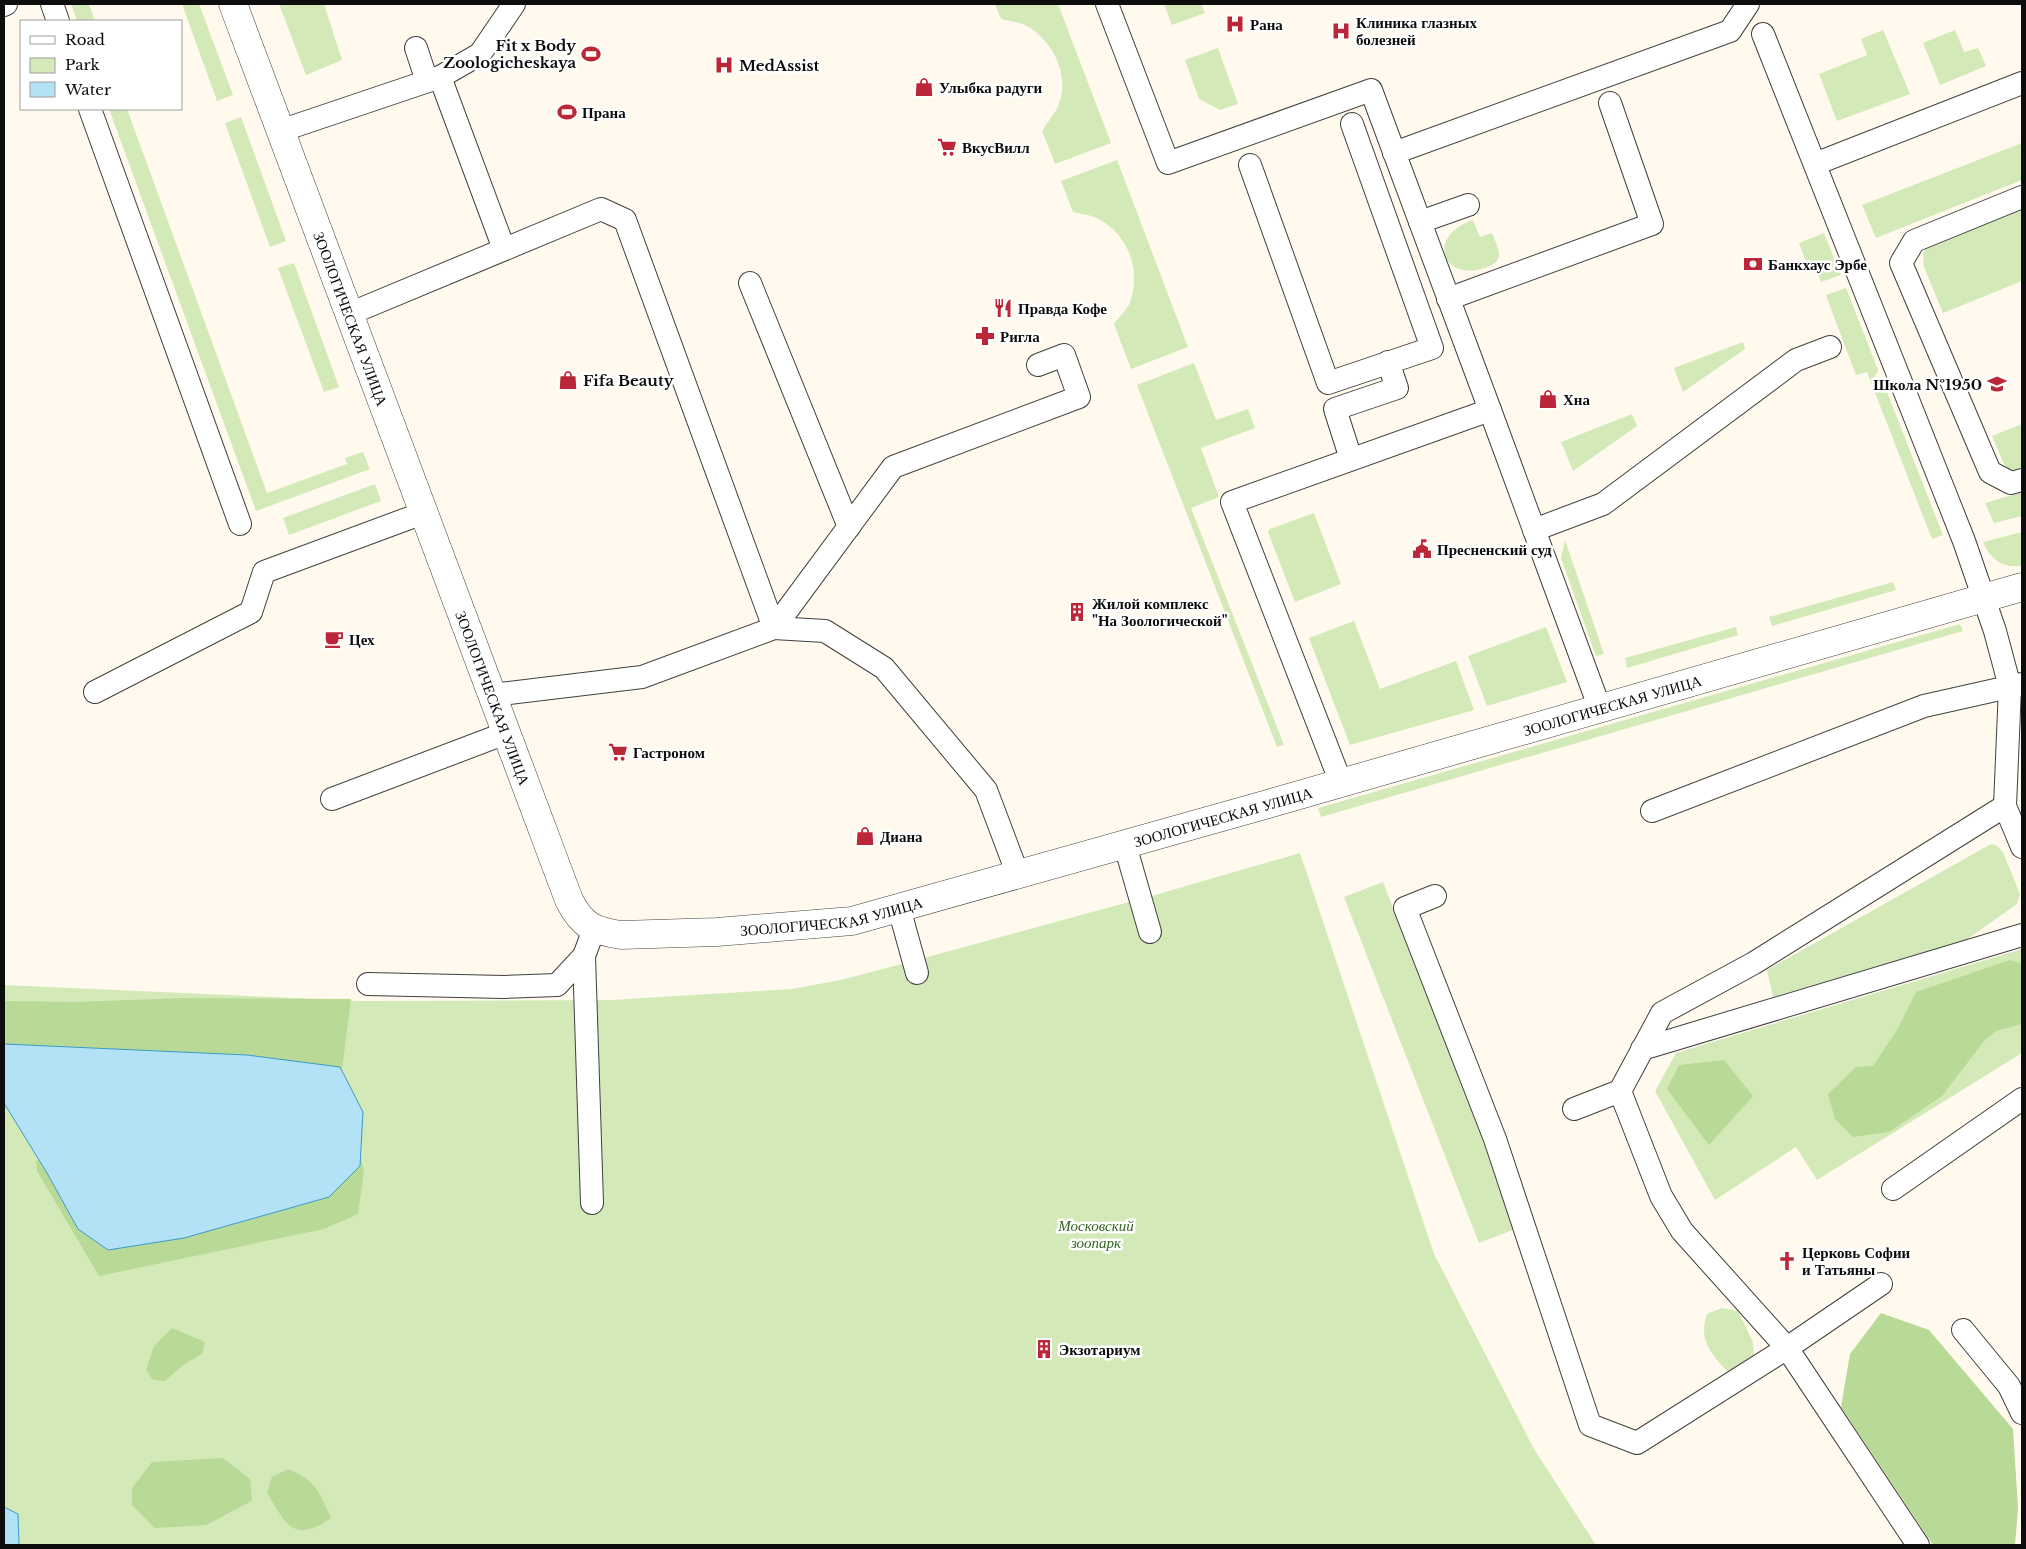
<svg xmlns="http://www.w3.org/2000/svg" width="2026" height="1549" font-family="'Libre Baskerville',serif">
<rect width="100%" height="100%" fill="#fffaed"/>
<g fill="#d4e9b8">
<path d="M71 4H89L95 21H77Z"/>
<path d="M182 4H199L233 95 217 101Z"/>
<path d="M279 4H324L342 60 306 75Z"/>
<path d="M995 4H1058L1111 143 1055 164 1042 131C1046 124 1051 118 1055 112 1073 81 1055 42 1027 26 1019 22 1009 21 1001 19Z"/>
<path d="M1164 4H1201L1205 13 1172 25Z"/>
<path d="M1883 30 1910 94 1837 121 1819 74 1867 55 1861 39Z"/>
<path d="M1955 30 1964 52 1978 48 1986 66 1940 85 1923 43Z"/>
<path d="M1218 48 1238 104 1220 110 1199 99 1185 60Z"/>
<path d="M109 109H127L267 493 347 464 345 458 363 452 370 469 256 511Z"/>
<path d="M241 117 286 241 270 247 225 123Z"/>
<path d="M2022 143V180L1876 238 1862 205Z"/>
<path d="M1117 160 1188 347 1131 369 1114 324C1119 317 1127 310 1130 302 1141 270 1129 236 1099 219 1091 215 1081 214 1073 212L1061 181Z"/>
<path d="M2022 205V281L1943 313 1924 267 1923 253 1928 245Z"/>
<path d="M1473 220 1480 237 1492 233C1494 239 1499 248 1499 254 1499 262 1493 265 1487 267 1444 284 1424 237 1473 220Z"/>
<path d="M1824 233 1841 275 1821 282 1815 265 1808 267 1799 243Z"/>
<path d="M294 263 339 387 324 392 278 268Z"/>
<path d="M1846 288 1878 370 1874 379 1883 382 1943 535 1932 539 1867 372 1856 375 1828 301 1826 295Z"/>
<path d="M1743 342 1745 349 1683 392 1674 368Z"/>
<path d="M1194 363 1216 420 1248 409 1255 428 1201 448 1219 497 1191 508 1284 745 1277 747 1137 385Z"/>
<path d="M1632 414 1637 426 1573 471 1561 442Z"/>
<path d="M2022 424V469L2010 471 2004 464 1992 436Z"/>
<path d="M375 484 381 501 289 535 283 518Z"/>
<path d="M2022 492V516L1994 523 1985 503Z"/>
<path d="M1314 513 1341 584 1295 602 1268 532 1270 529Z"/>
<path d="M2022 532 2021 566C2002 568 1991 560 1983 542Z"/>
<path d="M1565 540 1604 654 1596 656 1561 558Z"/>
<path d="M1893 582 1896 590 1772 626 1769 617Z"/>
<path d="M1354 621 1380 689 1456 661 1474 710 1350 745 1309 638Z"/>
<path d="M1960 624 1963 631 1321 817 1318 808Z"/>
<path d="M1546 627 1567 682 1487 706 1468 656Z"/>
<path d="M1736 627 1738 635 1627 668 1625 658Z"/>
<path d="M1991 844 1996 845 2003 852 2020 894 2017 904 1966 940 1773 997 1767 970Z"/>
<path d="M1300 853 1434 1254 1534 1449 1596 1545H4V985L361 1001 611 1000 792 989 841 980 913 961 1162 893Z"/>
<path d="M1383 882 1518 1228 1479 1243 1344 897Z"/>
<path d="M2022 949V1053L1817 1180 1796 1147 1715 1200 1655 1091 1676 1053Z"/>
<path d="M1722 1308 1738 1311 1753 1342 1754 1355 1728 1372C1711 1354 1698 1340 1707 1314Z"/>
</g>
<g fill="#b9d997">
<path d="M2010 960 2022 964V1024L1996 1031 1984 1041 1942 1096 1889 1132 1853 1137 1835 1119 1828 1094 1856 1067 1873 1066 1897 1030 1916 992Z"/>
<path d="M183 998 351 999 340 1086 4 1068V1001L75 1002Z"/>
<path d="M1724 1060 1753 1096 1709 1145 1667 1089 1679 1065Z"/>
<path d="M348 1106 364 1172 358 1214 324 1229 99 1276 37 1171 36 1161 47 1158Z"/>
<path d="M1881 1313 1929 1330 2013 1429 2018 1508 2015 1545H1933L1841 1407 1850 1354Z"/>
<path d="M172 1328 205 1342 202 1354 183 1365 165 1381 153 1380 146 1370 154 1346Z"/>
<path d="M223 1458 250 1479 252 1501 206 1525 155 1528 132 1505V1488L152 1462Z"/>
<path d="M288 1469C316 1480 319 1492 331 1518 293 1544 286 1525 267 1492L272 1477Z"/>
</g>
<g fill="#b3e1f5" stroke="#3a9ccc">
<path d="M4 1044 247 1055 340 1067 363 1112 360 1166 329 1197 184 1238 108 1250 78 1229 47 1173 4 1103Z"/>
<path d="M4 1507 18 1514 19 1545H4Z"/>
</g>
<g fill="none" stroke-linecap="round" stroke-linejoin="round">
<g stroke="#404040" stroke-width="24">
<g id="service">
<path d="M52 4 58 21"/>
<path d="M1107 4 1168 163 1371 90 1490 410 1232 502 1341 783"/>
<path d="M4 5 6 4"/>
<path d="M1763 34 1964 541 1995 631 2010 687 2005 806 2022 847"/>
<path d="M416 48 427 81"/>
<path d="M440 77 504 249"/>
<path d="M90 109 240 524"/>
<path d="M280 131 440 77 480 54 514 4"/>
<path d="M1394 153 1730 31 1748 4"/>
<path d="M1815 164 2022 83"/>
<path d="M1250 165 1328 383 1432 348 1352 124"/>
<path d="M2022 197 1914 241 1901 263 1990 472 2011 483 2022 480"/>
<path d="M1420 222 1468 205"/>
<path d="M750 283 849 527"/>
<path d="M1448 299 1652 224 1610 103"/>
<path d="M349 314 601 209 625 220 774 628 642 677 492 695"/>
<path d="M1490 410 1600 709"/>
<path d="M1351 459 1335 409 1397 388 1388 362"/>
<path d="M1534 530 1603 504 1796 360 1830 347"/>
<path d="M774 628 893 467 1079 397 1064 355 1038 365"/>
<path d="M774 628 825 631 884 668 986 790 1018 875"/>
<path d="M95 692 251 612 264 572 423 513"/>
<path d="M332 799 506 733"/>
<path d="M1652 811 1924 706 2022 684"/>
<path d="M1125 845 1150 932"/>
<path d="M1435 896 1405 908 1495 1139 1590 1425 1637 1443 1787 1348 1881 1284"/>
<path d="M899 908 917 973"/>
<path d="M368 984 504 987 557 985 584 956"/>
<path d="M1642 1049 2022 935"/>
<path d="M1574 1109 1620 1091"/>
<path d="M1893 1189 2022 1099"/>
<path d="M592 1203 584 956 594 929"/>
<path d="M1963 1330 2009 1386 2022 1413"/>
<path d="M1918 1545 1787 1348 1682 1231 1661 1196 1620 1091 1662 1013 1754 963 2005 806"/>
</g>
</g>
<g stroke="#404040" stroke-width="29">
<g id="minor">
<path id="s1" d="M233 4 569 900C582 926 594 931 621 935L717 932 852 921 1268 804 2022 587"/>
</g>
</g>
<use href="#service" stroke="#fff" stroke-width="22"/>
<use href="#minor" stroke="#fff" stroke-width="28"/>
</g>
<defs>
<g id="hospital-bare" transform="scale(1.5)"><path d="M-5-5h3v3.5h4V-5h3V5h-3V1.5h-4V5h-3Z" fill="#bb2738" stroke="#fff" stroke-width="2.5" paint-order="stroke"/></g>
<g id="stadium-bare" transform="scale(1.5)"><path d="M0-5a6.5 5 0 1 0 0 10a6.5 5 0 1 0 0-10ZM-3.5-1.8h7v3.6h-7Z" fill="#bb2738" stroke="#fff" stroke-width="2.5" paint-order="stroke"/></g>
<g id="shop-bare" transform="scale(1.5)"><path d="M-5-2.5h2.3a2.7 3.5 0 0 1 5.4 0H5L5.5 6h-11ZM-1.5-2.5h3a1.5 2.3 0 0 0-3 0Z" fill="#bb2738" stroke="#fff" stroke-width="2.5" paint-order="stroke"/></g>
<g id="supermarket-bare" transform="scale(1.5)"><path d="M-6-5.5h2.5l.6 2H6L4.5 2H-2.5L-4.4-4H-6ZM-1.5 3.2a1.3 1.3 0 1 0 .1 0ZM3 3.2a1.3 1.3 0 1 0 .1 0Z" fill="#bb2738" stroke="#fff" stroke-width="2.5" paint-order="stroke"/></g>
<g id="bank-bare" transform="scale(1.5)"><path d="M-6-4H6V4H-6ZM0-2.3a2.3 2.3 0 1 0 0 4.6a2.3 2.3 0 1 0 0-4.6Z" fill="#bb2738" stroke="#fff" stroke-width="2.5" paint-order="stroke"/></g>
<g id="restaurant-bare" transform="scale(1.5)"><path d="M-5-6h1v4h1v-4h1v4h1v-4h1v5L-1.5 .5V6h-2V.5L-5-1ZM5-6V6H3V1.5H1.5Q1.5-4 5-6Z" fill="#bb2738" stroke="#fff" stroke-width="2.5" paint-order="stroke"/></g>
<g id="pharmacy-bare" transform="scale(1.5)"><path d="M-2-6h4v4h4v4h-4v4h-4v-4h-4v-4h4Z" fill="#bb2738" stroke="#fff" stroke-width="2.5" paint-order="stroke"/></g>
<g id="school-bare" transform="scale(1.5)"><path d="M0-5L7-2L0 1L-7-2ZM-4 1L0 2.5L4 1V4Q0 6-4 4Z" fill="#bb2738" stroke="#fff" stroke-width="2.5" paint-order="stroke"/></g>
<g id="civic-bare" transform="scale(1.5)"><path d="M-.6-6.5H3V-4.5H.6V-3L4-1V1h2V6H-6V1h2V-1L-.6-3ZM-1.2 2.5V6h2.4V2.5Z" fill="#bb2738" stroke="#fff" stroke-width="2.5" paint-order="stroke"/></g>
<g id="building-bare" transform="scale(1.5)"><path d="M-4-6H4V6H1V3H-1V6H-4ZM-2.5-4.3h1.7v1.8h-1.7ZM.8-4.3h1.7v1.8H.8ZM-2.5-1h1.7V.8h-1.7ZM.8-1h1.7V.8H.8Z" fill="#bb2738" stroke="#fff" stroke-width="2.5" paint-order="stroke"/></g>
<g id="cafe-bare" transform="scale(1.5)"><path d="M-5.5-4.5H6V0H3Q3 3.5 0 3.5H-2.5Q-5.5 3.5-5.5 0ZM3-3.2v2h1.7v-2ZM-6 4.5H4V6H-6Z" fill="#bb2738" stroke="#fff" stroke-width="2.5" paint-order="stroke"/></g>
<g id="church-bare" transform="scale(1.5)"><path d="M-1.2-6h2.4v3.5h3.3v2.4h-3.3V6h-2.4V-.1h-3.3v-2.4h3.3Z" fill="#bb2738" stroke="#fff" stroke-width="2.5" paint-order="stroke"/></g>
</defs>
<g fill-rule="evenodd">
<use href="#hospital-bare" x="1235" y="24"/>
<use href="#hospital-bare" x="1341" y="31"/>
<use href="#stadium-bare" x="591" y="54"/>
<use href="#hospital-bare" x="724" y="65"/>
<use href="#shop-bare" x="924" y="87"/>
<use href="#stadium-bare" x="567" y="112"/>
<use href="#supermarket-bare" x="947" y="147"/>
<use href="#bank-bare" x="1753" y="264"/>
<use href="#restaurant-bare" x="1003" y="308"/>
<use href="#pharmacy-bare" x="985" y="336"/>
<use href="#shop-bare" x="568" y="380"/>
<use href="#school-bare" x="1997" y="384"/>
<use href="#shop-bare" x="1548" y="399"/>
<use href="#civic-bare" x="1422" y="549"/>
<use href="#building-bare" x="1077" y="612"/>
<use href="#cafe-bare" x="334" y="639"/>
<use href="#supermarket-bare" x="618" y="752"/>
<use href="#shop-bare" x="865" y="836"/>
<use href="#church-bare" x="1787" y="1261"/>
<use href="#building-bare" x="1044" y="1349"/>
</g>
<g text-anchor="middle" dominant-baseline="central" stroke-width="5" stroke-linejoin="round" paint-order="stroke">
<g font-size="15" font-weight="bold" fill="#0d0d0d" stroke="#fff" text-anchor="start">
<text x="1356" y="22">Клиника глазных<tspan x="1356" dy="17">болезней</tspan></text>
<text x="1250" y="24">Рана</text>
<text x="576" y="45" text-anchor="end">Fit x Body<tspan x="576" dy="17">Zoologicheskaya</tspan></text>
<text x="739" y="65">MedAssist</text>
<text x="939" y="87">Улыбка радуги</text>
<text x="582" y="112">Прана</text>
<text x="962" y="147">ВкусВилл</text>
<text x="1768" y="264">Банкхаус Эрбе</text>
<text x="1018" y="308">Правда Кофе</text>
<text x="1000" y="336">Ригла</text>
<text x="583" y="380">Fifa Beauty</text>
<text x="1982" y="384" text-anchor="end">Школа №1950</text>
<text x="1563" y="399">Хна</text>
<text x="1437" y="549">Пресненский суд</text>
<text x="1092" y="603">Жилой комплекс<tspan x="1092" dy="17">"На Зоологической"</tspan></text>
<text x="349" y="639">Цех</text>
<text x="633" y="752">Гастроном</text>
<text x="880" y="836">Диана</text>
<text x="1802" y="1252">Церковь Софии<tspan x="1802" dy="17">и Татьяны</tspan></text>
<text x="1059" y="1349">Экзотариум</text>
</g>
<g font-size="15" fill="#0d0d0d" stroke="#fff">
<text stroke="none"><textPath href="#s1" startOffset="336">ЗООЛОГИЧЕСКАЯ УЛИЦА</textPath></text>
<text stroke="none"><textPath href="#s1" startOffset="741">ЗООЛОГИЧЕСКАЯ УЛИЦА</textPath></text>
<text stroke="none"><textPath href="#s1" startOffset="2045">ЗООЛОГИЧЕСКАЯ УЛИЦА</textPath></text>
<text stroke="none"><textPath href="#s1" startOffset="1640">ЗООЛОГИЧЕСКАЯ УЛИЦА</textPath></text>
<text stroke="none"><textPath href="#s1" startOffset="1235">ЗООЛОГИЧЕСКАЯ УЛИЦА</textPath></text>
</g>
<g font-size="15" font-style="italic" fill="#32641e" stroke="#fff">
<text x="1096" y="1225">Московский<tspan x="1096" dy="17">зоопарк</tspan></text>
</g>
</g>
<rect width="2026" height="1549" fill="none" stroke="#0d0d0d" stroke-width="10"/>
<rect x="20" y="20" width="162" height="90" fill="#ffffff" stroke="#9e9e9e"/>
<rect x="30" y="36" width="25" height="8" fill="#ffffff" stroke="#9e9e9e"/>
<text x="65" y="45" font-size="15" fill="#0d0d0d">Road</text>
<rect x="30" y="58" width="25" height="15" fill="#d4e9b8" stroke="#9e9e9e"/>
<text x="65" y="70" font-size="15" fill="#0d0d0d">Park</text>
<rect x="30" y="82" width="25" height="15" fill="#b3e1f5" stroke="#9e9e9e"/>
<text x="65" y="95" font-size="15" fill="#0d0d0d">Water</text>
</svg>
